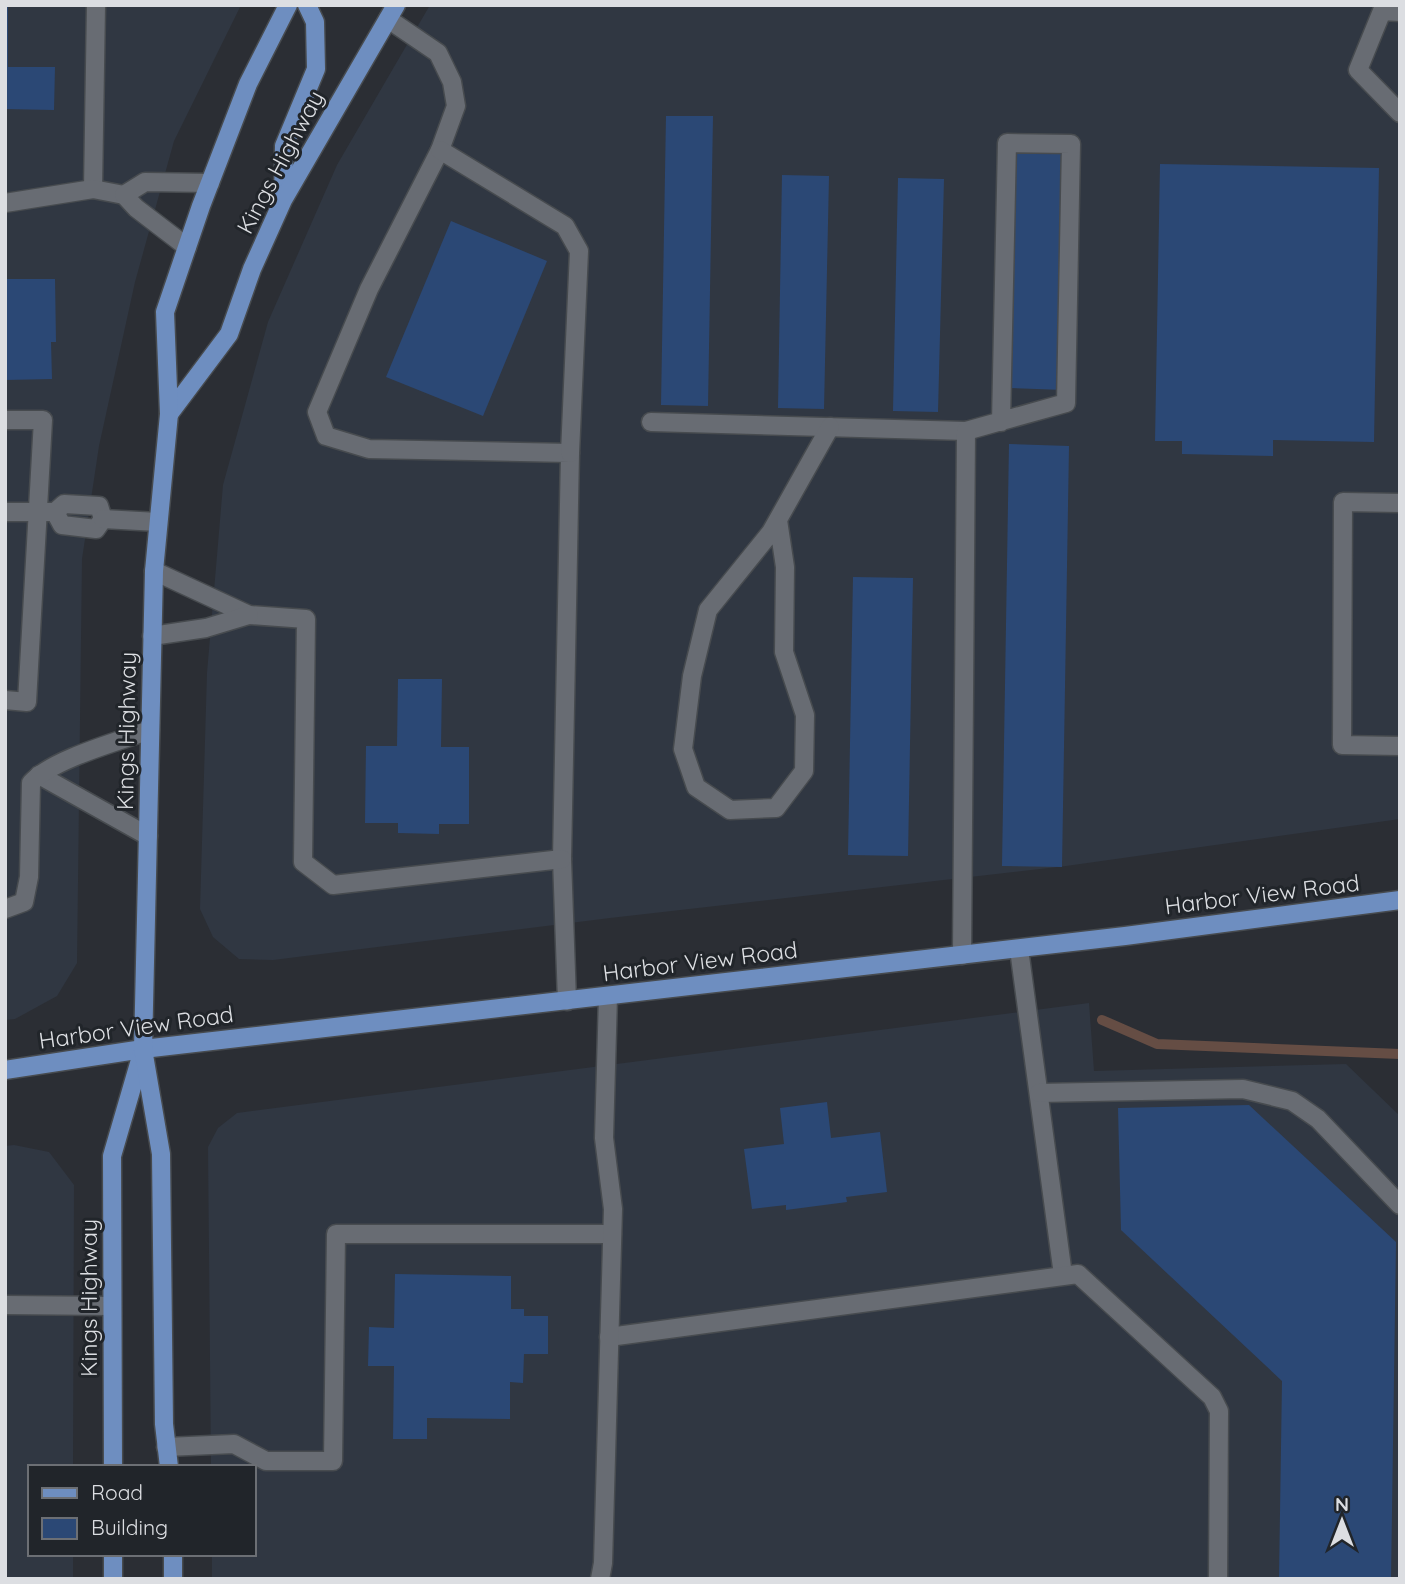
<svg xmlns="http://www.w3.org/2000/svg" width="1405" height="1584" font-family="Quicksand,sans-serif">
<rect width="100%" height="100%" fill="#2b2e34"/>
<g fill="#303742">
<path d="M5 5H241L174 141 135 282 99 446 82 559 77 963 57 996 15 1019 5 1020Z"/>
<path d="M430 5H1400V819L1066 866 610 918 273 960 239 959 213 937 200 909 207 673 223 485 268 322 337 165Z"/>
<path d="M1089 1003 1094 1071 1346 1064 1400 1116V1579H212V1554H254V1467H211L208 1147 218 1128 237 1113Z"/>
<path d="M14 1145 49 1152 74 1185 73 1467H30V1554H73V1579H5V1146Z"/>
</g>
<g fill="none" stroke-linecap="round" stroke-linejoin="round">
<path stroke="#654d44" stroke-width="10" d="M1102 1020 1157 1044 1400 1054"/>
</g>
<g fill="#2b4875">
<path d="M5 5H8V67H55L54 110 5 109Z"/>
<path d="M666 116H713L708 406 661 405Z"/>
<path d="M1015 152 1070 153 1064 390 1009 388Z"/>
<path d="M1160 164 1379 168 1374 442 1273 440V456L1182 454V441H1155Z"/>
<path d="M782 175 829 176 824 409 778 408Z"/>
<path d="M898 178 944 179 938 412 893 411Z"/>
<path d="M451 221 547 261 483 416 386 377Z"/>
<path d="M5 279H55L56 342H51L52 379 5 380Z"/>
<path d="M1009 444 1069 446 1062 867 1002 866Z"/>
<path d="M853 577 913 578 908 856 848 855Z"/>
<path d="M398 679H442L441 747H469V824H439V834L398 833V823H365L366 746H397Z"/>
<path d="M827 1102 831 1138 880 1132 887 1192 846 1197 847 1202 786 1210V1205L752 1209 744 1149 784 1144 780 1108Z"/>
<path d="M1249 1105 1396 1242 1391 1579H1279L1282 1381 1121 1230 1118 1108Z"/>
<path d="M395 1274 511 1276V1309H524V1316H548V1354H524L523 1383 510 1382V1419L427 1418V1439H393L394 1366H368L369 1327 394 1328Z"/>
</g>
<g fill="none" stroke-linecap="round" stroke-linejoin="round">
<g stroke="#474b4f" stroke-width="21">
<g id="minor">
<path d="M1400 12 1382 11 1358 70 1400 113"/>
<path d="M388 19 438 53 452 82 456 106 440 150 369 289 317 412 326 436 369 449 570 453 562 859 567 1001"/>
<path d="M440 150 565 226 579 251 570 453"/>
<path d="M93 189 96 5"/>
<path d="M5 203 93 189 124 195"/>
<path d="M187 247 136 208 124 195 145 182 210 183"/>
<path d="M5 420H43L27 702 5 700"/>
<path d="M651 422 966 431"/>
<path d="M1400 503 1343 502 1342 745 1400 746"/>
<path d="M5 512H55L64 504 99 506 103 519 96 529 62 525 55 512"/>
<path d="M103 519 158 522"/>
<path d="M778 520 785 567 784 652 805 715 804 771 776 808 730 810 696 787 683 749 692 676 708 610 771 532 830 427"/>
<path d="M154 571 249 615 306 619 303 862 333 885 562 859"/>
<path d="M152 636 206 628 249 615"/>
<path d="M39 775 148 836"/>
<path d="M5 909 24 902 29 877 31 783C52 759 120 741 150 730"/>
<path d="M1019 949 1063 1275"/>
<path d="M962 955 966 431 1066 403 1071 144 1007 143 1001 422"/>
<path d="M1039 1093 1243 1089 1292 1101 1318 1119 1400 1205"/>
<path d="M5 1305 112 1306"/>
<path d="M609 1337 1078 1274 1212 1397 1219 1411 1218 1579"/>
<path d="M166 1447 234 1444 266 1461H333L336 1234H612"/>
<path d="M600 1579 603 1563 613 1209 604 1138 608 996"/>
</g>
</g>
<g stroke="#474b4f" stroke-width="21">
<g id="major">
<path d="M283 197 284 146 316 69 315 22 307 5"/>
<path d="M169 414 229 334 252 269 283 200 396 5"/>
<path d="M5 1070 143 1049 1125 936 1400 900"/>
<path d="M113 1467 112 1156 142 1053"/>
<path d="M169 1467 164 1424 161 1154 143 1049 154 571 169 414 165 312 201 206 248 84 288 5"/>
<path d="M113 1554V1579"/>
<path d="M173 1554V1579"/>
</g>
</g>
<use href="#minor" stroke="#686c73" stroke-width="18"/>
<use href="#major" stroke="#6e8ec0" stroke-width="18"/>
</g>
<g text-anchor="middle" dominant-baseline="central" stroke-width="6" stroke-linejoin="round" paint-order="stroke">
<g font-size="23" fill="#dcdee2" stroke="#21252a">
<text transform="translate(280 162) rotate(-62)">Kings Highway</text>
<text transform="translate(126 731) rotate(-89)">Kings Highway</text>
<text transform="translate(1262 894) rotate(-7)">Harbor View Road</text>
<text transform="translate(700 961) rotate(-7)">Harbor View Road</text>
<text transform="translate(136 1027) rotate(-8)">Harbor View Road</text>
<text transform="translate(88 1298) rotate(-90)">Kings Highway</text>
</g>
</g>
<rect width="1405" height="1584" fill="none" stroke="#dcdee2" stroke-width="14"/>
<rect x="28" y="1465" width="228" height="91" fill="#21252a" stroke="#6c6f74" stroke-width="2"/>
<rect x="42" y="1488" width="35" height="10" fill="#6e8ec0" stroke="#6c6f74" stroke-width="2"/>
<text x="91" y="1500" font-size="21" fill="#dcdee2">Road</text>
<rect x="42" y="1518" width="35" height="21" fill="#2b4875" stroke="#6c6f74" stroke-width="2"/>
<text x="91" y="1535" font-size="21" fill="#dcdee2">Building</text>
<g transform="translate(1342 1521)" stroke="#21252a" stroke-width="5" paint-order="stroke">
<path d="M0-5L12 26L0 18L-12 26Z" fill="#dcdee2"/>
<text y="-10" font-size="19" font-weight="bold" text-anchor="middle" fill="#dcdee2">N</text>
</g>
</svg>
